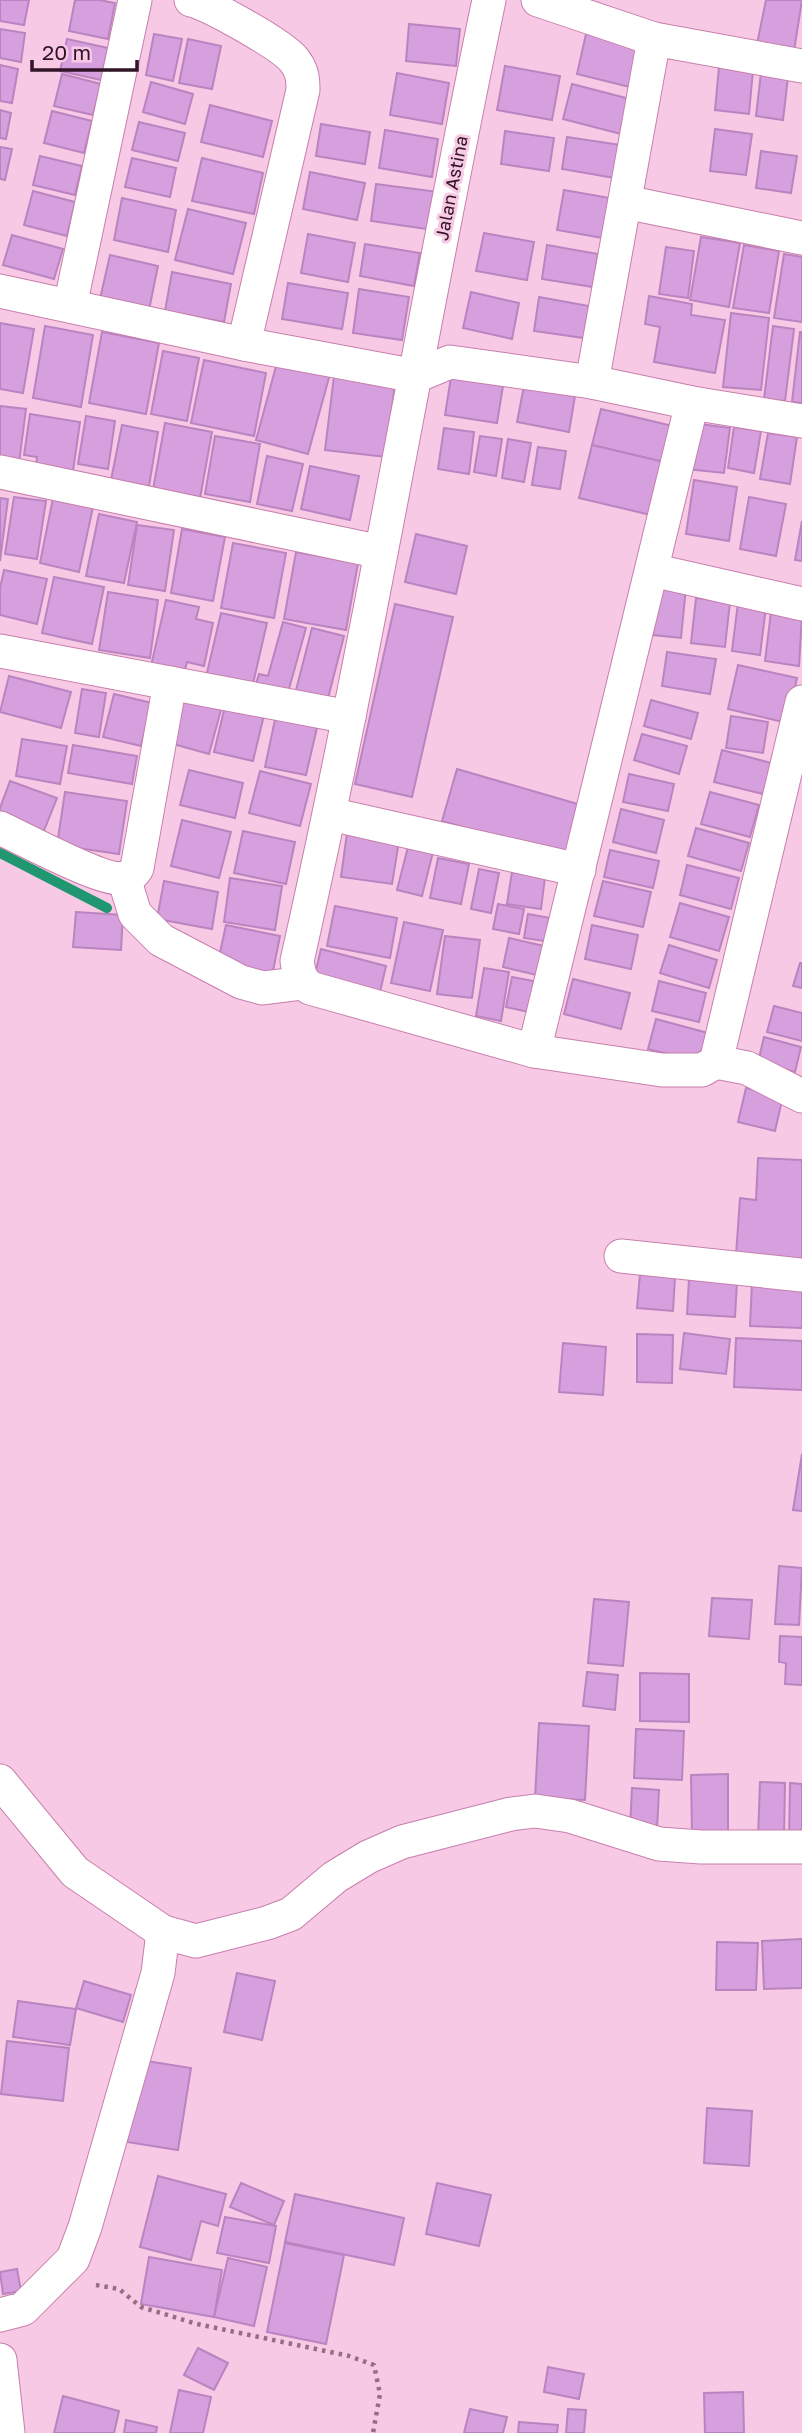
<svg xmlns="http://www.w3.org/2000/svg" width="802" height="2433" font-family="'Golos Text',sans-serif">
<rect width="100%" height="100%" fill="#f8c9e5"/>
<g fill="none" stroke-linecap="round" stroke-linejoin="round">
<path stroke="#209771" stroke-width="10" d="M0 853 107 908"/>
</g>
<g fill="#d69fdd" stroke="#ba84c1" stroke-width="2">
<path d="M0 0H29L24 25 0 21Z"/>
<path d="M75 0H99L115 3 108 39 69 31Z"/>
<path d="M766 0H802L794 51 757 44Z"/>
<path d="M409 24 460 29 456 66 406 61Z"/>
<path d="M0 29 25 33 21 62 0 58Z"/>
<path d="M154 34 182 39 173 81 146 75Z"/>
<path d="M586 34 639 47 630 87 577 74Z"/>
<path d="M67 39 108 48 101 80 60 71Z"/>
<path d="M188 39 221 46 212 89 179 83Z"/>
<path d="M0 65 18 69 12 103 0 101Z"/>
<path d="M505 66 560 76 552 120 497 110Z"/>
<path d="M719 67 753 70 749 114 715 110Z"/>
<path d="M397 73 449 83 442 124 390 115Z"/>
<path d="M761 73 788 77 783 120 756 116Z"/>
<path d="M62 74 101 84 93 115 54 106Z"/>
<path d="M151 82 193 94 185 124 143 112Z"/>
<path d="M572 84 630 99 621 134 563 119Z"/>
<path d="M210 105 272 121 263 157 201 142Z"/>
<path d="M0 110 11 113 6 139 0 138Z"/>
<path d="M52 111 92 121 84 153 44 143Z"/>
<path d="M139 122 185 133 178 161 132 150Z"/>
<path d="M321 124 370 132 365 164 316 156Z"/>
<path d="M715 129 752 134 746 175 710 171Z"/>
<path d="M385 130 438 139 432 177 379 168Z"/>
<path d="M505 131 554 138 549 171 501 164Z"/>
<path d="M567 137 621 145 615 178 562 169Z"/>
<path d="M0 147 12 149 5 180 0 179Z"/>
<path d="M761 151 797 156 791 193 756 188Z"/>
<path d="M40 156 82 166 75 195 33 185Z"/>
<path d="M132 158 176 168 170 197 125 187Z"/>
<path d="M202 158 263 173 254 214 192 201Z"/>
<path d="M310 172 365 183 357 220 303 209Z"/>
<path d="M376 184 439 192 434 230 371 221Z"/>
<path d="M564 190 610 198 603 238 557 230Z"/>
<path d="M33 191 75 202 67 236 24 225Z"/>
<path d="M122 198 176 210 168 252 114 240Z"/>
<path d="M188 209 246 223 233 274 175 260Z"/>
<path d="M484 233 534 242 527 280 476 271Z"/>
<path d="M308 234 355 243 348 282 301 273Z"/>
<path d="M12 235 63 249 54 279 3 265Z"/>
<path d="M701 237 740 243 729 307 690 300Z"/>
<path d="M365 244 420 253 414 286 360 276Z"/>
<path d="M547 245 598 254 593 287 542 279Z"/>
<path d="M744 245 779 251 769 313 733 308Z"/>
<path d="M666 247 694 251 688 298 659 294Z"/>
<path d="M784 254 802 257V322L774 318Z"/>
<path d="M110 255 158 266 149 310 100 299Z"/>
<path d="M172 272 231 284 224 322 165 311Z"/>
<path d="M288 283 348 293 342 329 282 319Z"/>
<path d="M359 289 409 297 402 340 353 333Z"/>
<path d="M471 292 519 303 512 339 463 328Z"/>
<path d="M649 296 692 304 691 315 725 320 715 373 654 362 660 327 645 324Z"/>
<path d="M539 297 589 306 584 338 534 331Z"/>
<path d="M731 313 769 318 761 390 723 387Z"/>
<path d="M0 323 34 329 23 393 0 389Z"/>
<path d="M45 326 93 335 81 407 33 398Z"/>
<path d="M773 326 794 329 785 401 764 399Z"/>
<path d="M102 332 159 343 146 414 89 403Z"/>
<path d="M800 332H802V403L792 402Z"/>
<path d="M163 351 199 358 187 421 151 414Z"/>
<path d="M278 359 330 374 308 454 256 440Z"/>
<path d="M204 360 266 373 254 436 191 423Z"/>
<path d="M334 376 395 383 386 457 325 450Z"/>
<path d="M451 377 503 386 497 423 445 415Z"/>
<path d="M524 386 575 396 569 432 517 422Z"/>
<path d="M0 406 26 409 19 463 0 461Z"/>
<path d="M601 409 677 427 668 463 592 445Z"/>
<path d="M30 414 80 422 73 471 36 466 37 457 24 455Z"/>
<path d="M86 416 115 421 108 469 78 464Z"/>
<path d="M165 423 212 432 199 504 152 495Z"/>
<path d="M693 423 730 428 724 473 687 469Z"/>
<path d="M122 425 158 432 148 492 110 485Z"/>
<path d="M734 427 761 431 754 473 728 468Z"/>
<path d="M444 428 474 432 469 474 438 469Z"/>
<path d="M768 433 797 437 790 484 760 479Z"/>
<path d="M215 436 260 444 250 502 205 494Z"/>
<path d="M480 436 502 439 496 476 474 472Z"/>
<path d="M508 439 531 443 524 482 502 478Z"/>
<path d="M592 445 668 463 655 516 579 498Z"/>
<path d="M538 447 566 451 560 489 532 485Z"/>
<path d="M267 456 303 464 292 511 257 504Z"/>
<path d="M310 466 359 476 350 520 301 509Z"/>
<path d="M694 480 737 487 729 541 686 534Z"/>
<path d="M14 497 46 501 37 559 5 554Z"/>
<path d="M749 497 786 504 776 556 740 549Z"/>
<path d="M0 498 8 499 0 561Z"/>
<path d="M53 498 93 507 79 572 40 563Z"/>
<path d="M99 514 137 522 124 583 86 576Z"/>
<path d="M802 521V561L795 560Z"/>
<path d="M137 525 174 530 165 591 128 585Z"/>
<path d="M182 529 225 537 213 601 171 593Z"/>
<path d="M416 534 467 546 456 594 405 582Z"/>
<path d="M233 543 286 553 274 618 221 608Z"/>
<path d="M296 552 358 563 346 630 284 619Z"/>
<path d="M4 570 47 579 37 624 0 615V588Z"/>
<path d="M54 577 104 587 92 644 42 633Z"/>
<path d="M657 584 686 587 681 638 653 635Z"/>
<path d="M108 592 158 600 150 658 99 650Z"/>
<path d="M696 598 730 602 725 647 691 643Z"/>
<path d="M166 600 199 607 196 619 213 623 204 666 187 662 184 674 151 666Z"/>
<path d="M738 603 766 607 760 655 732 651Z"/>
<path d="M395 604 453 617 412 797 355 784Z"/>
<path d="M771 612 802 615 799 666 765 661Z"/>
<path d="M221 613 267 623 252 688 206 677Z"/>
<path d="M283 622 306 628 287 696 255 687 259 674 268 676Z"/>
<path d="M312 628 344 636 326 706 294 698Z"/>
<path d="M667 652 716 659 710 694 662 686Z"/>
<path d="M738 665 797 678 787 723 728 709Z"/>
<path d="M9 676 71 692 61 728 0 712Z"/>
<path d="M82 689 106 693 99 737 75 733Z"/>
<path d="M114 694 152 703 141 746 103 737Z"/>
<path d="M179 695 222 706 209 754 166 742Z"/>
<path d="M651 700 698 713 691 739 644 726Z"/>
<path d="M226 702 265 711 253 761 214 752Z"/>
<path d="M277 710 319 719 306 775 265 767Z"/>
<path d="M731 716 768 722 763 753 726 748Z"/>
<path d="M642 734 687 746 679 774 634 760Z"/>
<path d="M22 739 67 746 60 784 16 776Z"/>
<path d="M73 745 137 756 132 784 68 773Z"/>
<path d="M722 750 771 763 763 794 714 782Z"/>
<path d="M457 769 581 805 566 857 442 821Z"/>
<path d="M189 770 243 783 235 818 180 805Z"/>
<path d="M260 771 311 784 300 826 249 813Z"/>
<path d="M629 774 674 784 668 811 623 802Z"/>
<path d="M10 781 57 798 43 833 0 817V808Z"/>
<path d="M65 792 127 801 119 854 57 845Z"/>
<path d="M710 792 759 805 750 837 701 824Z"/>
<path d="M621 809 664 820 656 853 613 842Z"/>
<path d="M182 820 231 832 219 878 171 866Z"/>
<path d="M696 828 749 843 741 871 688 856Z"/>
<path d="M243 831 295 842 286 884 234 873Z"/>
<path d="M347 833 399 841 392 884 341 877Z"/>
<path d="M408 847 433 852 422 896 397 890Z"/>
<path d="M610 850 659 861 653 888 604 877Z"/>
<path d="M438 858 469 864 461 904 430 898Z"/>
<path d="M687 865 739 878 731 909 680 895Z"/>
<path d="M479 869 499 873 491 913 471 909Z"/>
<path d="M512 872 545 877 541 909 507 904Z"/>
<path d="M230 878 282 886 275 930 224 922Z"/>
<path d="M164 881 218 892 212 929 157 919Z"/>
<path d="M603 881 651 892 643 927 594 916Z"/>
<path d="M680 903 729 917 719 951 670 937Z"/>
<path d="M498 904 524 909 519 934 493 929Z"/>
<path d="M335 906 397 918 390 958 327 946Z"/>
<path d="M76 912 123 915 121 950 73 947Z"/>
<path d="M528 914 556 919 552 942 524 938Z"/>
<path d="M404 922 443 930 430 991 391 983Z"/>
<path d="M226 925 280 936 272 976 217 966Z"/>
<path d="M592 925 638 935 631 969 585 959Z"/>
<path d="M445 936 480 940 472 998 437 994Z"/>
<path d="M509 938 544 946 537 975 503 967Z"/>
<path d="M669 945 717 960 709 988 660 973Z"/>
<path d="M321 949 386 966 380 992 315 974Z"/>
<path d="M800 963H802V988L793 986Z"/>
<path d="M484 968 509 972 501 1021 476 1016Z"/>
<path d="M512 977 544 983 538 1014 506 1007Z"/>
<path d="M573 979 630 993 621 1029 564 1014Z"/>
<path d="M659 981 706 993 699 1022 652 1011Z"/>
<path d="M774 1006 802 1013V1041L767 1032Z"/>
<path d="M656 1019 708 1033 700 1062 648 1049Z"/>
<path d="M764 1037 801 1047 795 1072 758 1062Z"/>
<path d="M746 1088 783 1096 775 1131 738 1122Z"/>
<path d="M758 1158 802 1160V1259L736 1255 740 1198 756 1200Z"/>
<path d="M640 1274 675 1277 673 1311 637 1308Z"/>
<path d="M689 1279 737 1282 735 1317 687 1314Z"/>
<path d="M752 1283 802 1285V1328L750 1326Z"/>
<path d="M684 1333 730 1339 726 1374 680 1369Z"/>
<path d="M637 1334 673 1335 672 1383 637 1382Z"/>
<path d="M736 1338 802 1341V1390L734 1387Z"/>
<path d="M563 1343 606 1347 603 1395 559 1392Z"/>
<path d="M802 1454V1511L793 1510Z"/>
<path d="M779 1566 802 1568 799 1625 775 1624Z"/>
<path d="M712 1598 752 1600 749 1639 709 1636Z"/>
<path d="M594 1599 629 1602 623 1666 588 1663Z"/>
<path d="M780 1636 802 1637V1685L785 1684 786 1663 779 1662Z"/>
<path d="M587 1672 618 1675 615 1710 583 1706Z"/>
<path d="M640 1673 689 1674V1722L640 1721Z"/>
<path d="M539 1723 589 1726 585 1800 535 1798Z"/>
<path d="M636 1729 684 1731 682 1780 634 1778Z"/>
<path d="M728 1774V1835H692L691 1775Z"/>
<path d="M760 1782 785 1783 784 1840 758 1839Z"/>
<path d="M790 1783 802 1784V1839H789Z"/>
<path d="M632 1788 659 1790 657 1830 630 1829Z"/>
<path d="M802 1939V1988L764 1989 762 1941Z"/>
<path d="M717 1942 758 1943 756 1990H716Z"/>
<path d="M237 1973 275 1981 262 2040 224 2032Z"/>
<path d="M84 1981 131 1995 123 2022 76 2008Z"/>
<path d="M18 2001 76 2009 70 2045 13 2037Z"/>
<path d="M7 2041 69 2048 63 2101 1 2094Z"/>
<path d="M140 2060 191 2068 178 2150 127 2142Z"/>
<path d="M707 2108 752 2111 749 2166 704 2163Z"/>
<path d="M158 2176 226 2194 218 2226 201 2221 191 2260 140 2247Z"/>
<path d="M241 2183 284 2201 274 2225 230 2207Z"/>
<path d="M437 2183 491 2195 479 2246 426 2234Z"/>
<path d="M295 2194 404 2218 394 2265 285 2242Z"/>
<path d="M225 2217 276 2226 269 2263 217 2253Z"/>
<path d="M285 2243 344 2255 326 2344 267 2332Z"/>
<path d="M149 2257 222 2270 214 2317 141 2304Z"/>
<path d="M228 2258 267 2267 254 2326 214 2317Z"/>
<path d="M17 2269 21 2291 3 2294 0 2272Z"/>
<path d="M198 2348 228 2363 214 2390 184 2375Z"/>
<path d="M548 2367 584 2374 579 2399 544 2392Z"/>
<path d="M179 2390 211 2397 203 2433H170Z"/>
<path d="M743 2392 744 2433H705L704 2393Z"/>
<path d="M63 2396 119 2411 114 2433H54Z"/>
<path d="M470 2409 507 2417 503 2433H464Z"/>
<path d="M568 2409 586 2410 584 2433H566Z"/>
<path d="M126 2420 157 2427 156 2433H124Z"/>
<path d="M519 2422 558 2425 557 2433H518Z"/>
</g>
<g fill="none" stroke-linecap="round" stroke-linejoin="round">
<g stroke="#c77fac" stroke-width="35">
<g id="minor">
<path d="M191 0C211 5 282 45 294 60 302 70 303 78 303 90L244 344"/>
<path d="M489 0C422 320 369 642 297 961 299 973 300 980 310 988L534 1051 662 1070H702L716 1062 802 702"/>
<path d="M538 0 654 39 802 66"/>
<path d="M625 202 802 238"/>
<path d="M0 291 244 344 416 376 450 362 592 382 692 403 802 421"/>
<path d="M70 306 135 0"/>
<path d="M592 382 654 39"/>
<path d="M0 472 381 552"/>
<path d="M652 570 802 604"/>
<path d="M0 651 349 717"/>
<path d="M330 814 579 870"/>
<path d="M0 828C22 838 105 883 124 878 130 877 134 873 137 868L170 683"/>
<path d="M124 878 135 914 161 940 241 982 263 988 303 983"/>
<path d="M534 1051 692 403"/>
<path d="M716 1062 747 1068 802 1096"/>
<path d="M621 1256 802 1275"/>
<path d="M0 1781 75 1872 163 1932"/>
<path d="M0 2315 23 2309 73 2259 85 2227 158 1973 163 1932 196 1941 267 1923 291 1914 335 1877 368 1857 402 1842 511 1814 535 1811 570 1816 659 1844 701 1847H802"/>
<path d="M0 2360 8 2433"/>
</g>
</g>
<path stroke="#946e85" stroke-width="4.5" stroke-dasharray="3.5 5" stroke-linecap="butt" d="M96 2285 119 2289 141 2307 197 2324 349 2356 374 2365 380 2394 373 2433"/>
<use href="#minor" stroke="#fff" stroke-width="33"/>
</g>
<g text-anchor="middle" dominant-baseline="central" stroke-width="6" stroke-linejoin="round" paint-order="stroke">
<g font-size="18" fill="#311527" stroke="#f8c9e5">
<text transform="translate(451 188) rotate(-79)">Jalan Astina</text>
</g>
</g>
<path d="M32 60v10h105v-10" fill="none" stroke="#311527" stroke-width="3.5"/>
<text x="42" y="60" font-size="21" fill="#311527" stroke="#f8c9e5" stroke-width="5" paint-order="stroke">20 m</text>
</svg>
